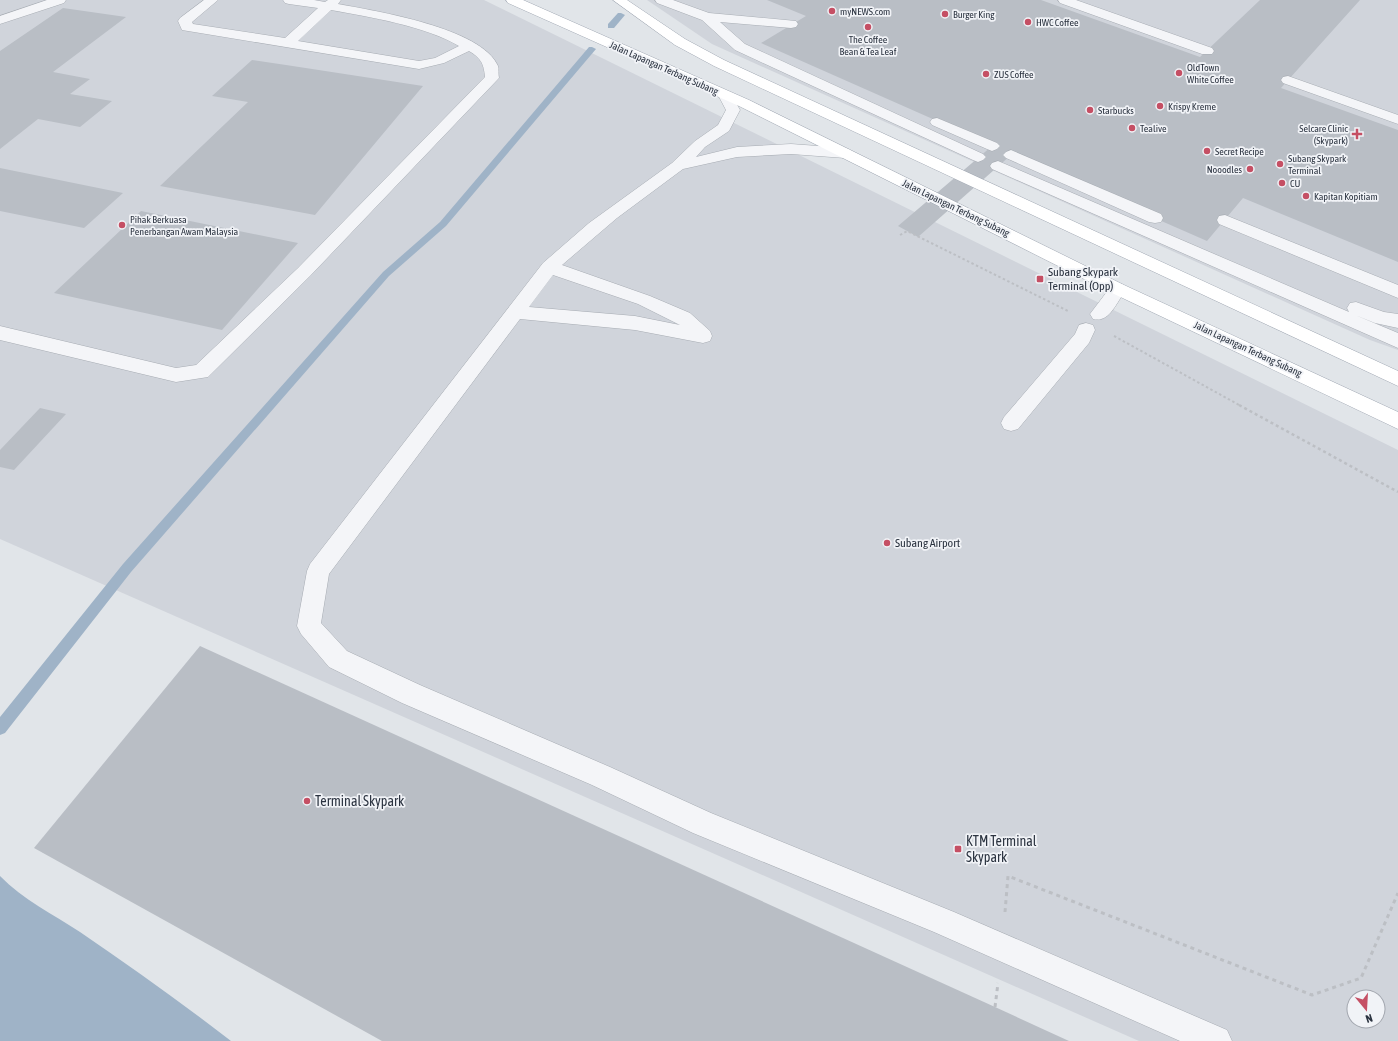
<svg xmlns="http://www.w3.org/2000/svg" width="1398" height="1041" font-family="'Asap Condensed',sans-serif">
<rect width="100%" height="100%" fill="#e1e5e9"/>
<g fill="#d0d4db" fill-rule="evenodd">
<path d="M0 0H484L1398 450V1041H1139L0 539ZM1354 997H1378V1021H1354Z"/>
<path d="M647 0H1398V350L1370 340 712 44Z"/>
</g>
<path fill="#9fb3c7" d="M0 876C23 900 53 914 80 932 131 967 182 1003 231 1041H0Z"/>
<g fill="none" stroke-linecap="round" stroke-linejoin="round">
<g fill="#9fb3c7" fill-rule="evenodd">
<path d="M618 13H621L625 15 614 28H608V24Z"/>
<path d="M589 47H592L596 49 446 226 389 276 131 572 5 733 0 735V717L123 564 383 272 440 222Z"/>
</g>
</g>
<g fill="#b9bec5">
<path d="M767 0H1041L1200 57 1260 0H1360L1281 88 1398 130V262L1243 198 1207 241 1011 155 918 237 898 226 992 146 996 147 761 43 806 16Z"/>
<path d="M63 8 126 17 53 72 90 79 70 94 112 101 80 127 38 119 0 149V51Z"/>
<path d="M252 60 286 65 423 86 315 215 160 186 248 102 212 96Z"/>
<path d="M0 168 123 193 84 228 0 211Z"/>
<path d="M141 211 298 243 222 330 54 293Z"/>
<path d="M40 408 66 414 14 470 0 467V450Z"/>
<path d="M200 646 995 1007 1069 1041H382L34 848Z"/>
</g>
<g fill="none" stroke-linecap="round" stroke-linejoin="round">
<g stroke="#a7acb3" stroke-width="1">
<g id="lane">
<path d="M47 0H66L64 3 0 24V16Z"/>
<path d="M204 0H218L192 22 193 24 285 38 318 8 289 4 285 3 283 0H314L325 2 328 0H341L338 4C376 11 482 28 498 66 499 69 498 74 499 78L310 276 208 377 176 382 0 340V326L176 368 196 365 298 268 485 77C484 64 481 58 469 51L444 63 419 69 182 30 178 21 180 18ZM331 10C370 17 425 26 459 46L435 58 419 61 298 41Z"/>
<path d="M655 0H673L709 13 796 21 798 24 796 27 791 28 720 22 745 44 983 154 986 157 983 160 978 162 973 160 735 50 702 20 657 3Z"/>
<path d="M1058 0H1076L1212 48 1214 51 1212 54H1202L1060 3Z"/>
<path d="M1288 76 1398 115V124L1283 83 1281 80 1283 77Z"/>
<path d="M725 91 730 92 740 110 729 131 705 147 696 157 737 147 791 144 845 148 850 150 853 153 850 156 845 158 791 154 737 157 683 169 617 218 562 265 650 296 690 313 710 331 712 336 710 341 703 343 635 330 520 319 329 574 321 623 347 651 420 685 610 767 711 813 954 912 1227 1030 1232 1041H1180L934 932 693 833 592 785 402 703 329 667 301 634 297 626 307 571 310 564 543 263 589 223 672 163 695 141 718 125 726 110 718 95 720 92ZM553 275 638 304 680 325 635 316 529 307Z"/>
<path d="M937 118 997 143 1000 146 997 149 992 151 987 149 932 125 930 122 932 119Z"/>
<path d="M1011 150 1161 214 1163 218 1161 222 1155 223 1149 222 1006 158 1003 155 1006 152Z"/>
<path d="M998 161 1349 312 1347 308 1350 303 1356 302 1384 312 1398 314V328L1375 323 1355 315 1398 333V348L992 169 990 166 992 163Z"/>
<path d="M1225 215 1398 285V298L1219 224 1217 220 1219 216Z"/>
<path d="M1118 283 1124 285 1127 289 1124 293C1115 305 1109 323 1093 319L1090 314 1112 285Z"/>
<path d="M1086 323 1093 325 1095 330 1089 343 1018 429 1011 431 1004 429 1001 423 1004 417 1075 334 1079 325Z"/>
</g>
</g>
<g stroke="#a2a9b4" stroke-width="1">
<g id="primary">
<path d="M506 0H523L749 100 1124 285 1398 412V429L1112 293 739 106 508 3Z"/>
<path d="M613 0H627L685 39 724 60 1398 371V386L714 66 675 45Z"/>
</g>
</g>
<g stroke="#bcbfc4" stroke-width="2" stroke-dasharray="2.5 2.5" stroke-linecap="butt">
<path d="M900 235 907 231 1068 311"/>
<path d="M1114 336 1241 406"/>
</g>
<path stroke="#bcbfc4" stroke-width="2.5" stroke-dasharray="3 3" stroke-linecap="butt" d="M1239 405 1398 492"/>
<g stroke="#bcbfc4" stroke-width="3" stroke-dasharray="4 4" stroke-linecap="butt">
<path d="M1005 912 1008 876 1312 995 1361 978 1398 893"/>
<path d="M995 1007 998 983"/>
</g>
<use href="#lane" fill="#f4f5f8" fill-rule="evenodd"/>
<use href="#primary" fill="#fff" fill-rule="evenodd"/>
</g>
<g fill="#c54f64" stroke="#f1f3f7" stroke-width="1.5">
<circle cx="832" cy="11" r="4"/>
<circle cx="945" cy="14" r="4"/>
<circle cx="1028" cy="22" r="4"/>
<circle cx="868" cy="27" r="4"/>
<circle cx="1179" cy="73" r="4"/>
<circle cx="986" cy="74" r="4"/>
<circle cx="1160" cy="106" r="4"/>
<circle cx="1090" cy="110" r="4"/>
<circle cx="1132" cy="128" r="4"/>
<path d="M1355 128h4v4h4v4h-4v4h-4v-4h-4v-4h4z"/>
<circle cx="1207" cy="151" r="4"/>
<circle cx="1280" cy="164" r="4"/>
<circle cx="1250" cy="169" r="4"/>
<circle cx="1282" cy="183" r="4"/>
<circle cx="1306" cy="196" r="4"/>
<circle cx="122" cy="225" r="4"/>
<rect x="1036" y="275" width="8" height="8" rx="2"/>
<circle cx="887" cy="543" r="4"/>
<circle cx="307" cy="801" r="4"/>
<rect x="954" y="845" width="8" height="8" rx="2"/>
</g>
<g text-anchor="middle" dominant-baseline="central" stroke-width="3.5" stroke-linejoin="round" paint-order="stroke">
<g font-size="10" fill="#2b3340" stroke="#f1f3f7" text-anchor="start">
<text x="840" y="11">myNEWS.com</text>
<text x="953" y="14">Burger King</text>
<text x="1036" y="22">HWC Coffee</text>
<text x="868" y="39" text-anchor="middle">The Coffee<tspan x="868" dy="12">Bean &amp; Tea Leaf</tspan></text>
<text x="1187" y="67">OldTown<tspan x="1187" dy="12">White Coffee</tspan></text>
<text x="994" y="74">ZUS Coffee</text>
<text x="1168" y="106">Krispy Kreme</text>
<text x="1098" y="110">Starbucks</text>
<text x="1140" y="128">Tealive</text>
<text x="1348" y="128" text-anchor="end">Selcare Clinic<tspan x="1348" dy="12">(Skypark)</tspan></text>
<text x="1215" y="151">Secret Recipe</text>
<text x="1288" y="158">Subang Skypark<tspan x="1288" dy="12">Terminal</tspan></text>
<text x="1242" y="169" text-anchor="end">Nooodles</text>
<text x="1290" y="183">CU</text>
<text x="1314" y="196">Kapitan Kopitiam</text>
<text x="130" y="219">Pihak Berkuasa<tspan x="130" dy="12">Penerbangan Awam Malaysia</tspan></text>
</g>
<g font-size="10" fill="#2b3340" stroke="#f1f3f7">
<text transform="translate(664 68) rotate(24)">Jalan Lapangan Terbang Subang</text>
<text transform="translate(956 208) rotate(26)">Jalan Lapangan Terbang Subang</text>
<text transform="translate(1248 349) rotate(25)">Jalan Lapangan Terbang Subang</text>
</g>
<g font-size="12" fill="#2b3340" stroke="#f1f3f7" text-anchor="start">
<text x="1048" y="272">Subang Skypark<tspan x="1048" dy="14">Terminal (Opp)</tspan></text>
<text x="895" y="543">Subang Airport</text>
</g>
<g font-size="14" fill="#2b3340" stroke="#f1f3f7" text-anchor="start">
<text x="315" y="801">Terminal Skypark</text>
<text x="966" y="841">KTM Terminal<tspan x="966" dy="16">Skypark</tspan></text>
</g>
</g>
<g transform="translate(1366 1009) rotate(162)"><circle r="19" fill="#f1f3f7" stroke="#a2a6ae"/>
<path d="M0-3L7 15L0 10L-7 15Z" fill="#c54f64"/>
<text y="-6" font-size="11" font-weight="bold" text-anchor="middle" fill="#2b3340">N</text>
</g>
</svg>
